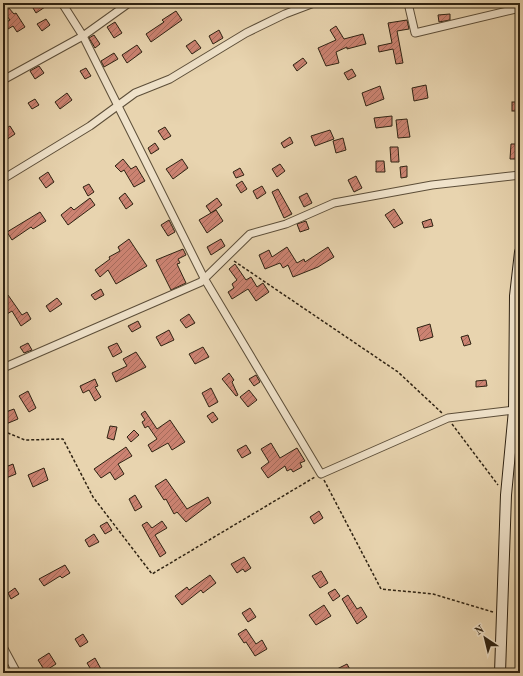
<svg xmlns="http://www.w3.org/2000/svg" width="523" height="676" font-family="'Old Standard TT',serif">
<defs>
<pattern id="building-hatch" width="6" height="6" patternUnits="userSpaceOnUse"><rect width="6" height="6" fill="#cc8372"/><path d="M-1 1l2-2M0 6l6-6M5 7l2-2" fill="none" stroke="#a66b5c"/></pattern>
</defs>
<rect width="100%" height="100%" fill="#e8d4af"/>
<filter id="stains"><feTurbulence type="fractalNoise" baseFrequency=".005" numOctaves="4"/><feColorMatrix values="0 0 0 0 .2 0 0 0 0 .09 0 0 0 0 .02 0 0 0 .5 -.17"/></filter>
<radialGradient id="worn" r=".72"><stop offset=".6" stop-color="#630" stop-opacity="0"/><stop offset="1" stop-color="#630" stop-opacity=".3"/></radialGradient>
<g fill="url(#building-hatch)" stroke="#2e2212">
<path d="M30 3H51L36 13Z"/>
<path d="M8 7 14 14 16 13 25 27 17 32 13 26 3 32V24L10 20 3 11Z"/>
<path d="M176 11 182 20 151 42 146 34 164 22 162 20Z"/>
<path d="M450 14V20L439 22 438 15Z"/>
<path d="M46 19 50 25 42 31 37 24Z"/>
<path d="M407 20 409 29 397 31 403 63 396 64 393 49 379 52 378 46 392 43 388 23Z"/>
<path d="M115 22 122 33 114 38 107 27Z"/>
<path d="M336 26 344 39 363 34 366 44 347 49V47L336 52 339 63 326 66 318 48 336 40 330 30Z"/>
<path d="M219 30 223 38 213 44 209 36Z"/>
<path d="M94 35 100 44 95 48 89 38Z"/>
<path d="M195 40 201 48 192 54 186 46Z"/>
<path d="M137 45 142 52 127 63 122 55Z"/>
<path d="M114 53 118 59 104 67 101 61Z"/>
<path d="M303 58 307 63 297 71 293 65Z"/>
<path d="M39 66 44 73 35 79 30 71Z"/>
<path d="M86 68 91 76 85 79 80 71Z"/>
<path d="M352 69 356 76 348 80 344 73Z"/>
<path d="M426 85 428 98 414 101 412 88Z"/>
<path d="M380 86 384 99 366 106 362 93Z"/>
<path d="M67 93 72 100 60 109 55 102Z"/>
<path d="M35 99 39 105 32 109 28 103Z"/>
<rect x="512" y="102" width="8" height="9"/>
<path d="M392 116V126L376 128 374 118Z"/>
<path d="M407 119 410 137 398 138 396 120Z"/>
<path d="M10 126 15 134 3 142V130Z"/>
<path d="M165 127 171 136 164 140 158 131Z"/>
<path d="M330 130 334 139 315 146 311 136Z"/>
<path d="M290 137 293 143 284 148 281 143Z"/>
<path d="M343 138 346 150 336 153 333 141Z"/>
<path d="M155 143 159 149 151 154 148 148Z"/>
<path d="M511 144H520V159H510Z"/>
<path d="M390 147H398L399 162H391Z"/>
<path d="M123 159 131 169 136 166 145 181 134 187 124 170 121 172 115 166Z"/>
<path d="M182 159 188 168 173 179 166 169Z"/>
<path d="M376 161H384L385 172H376Z"/>
<path d="M280 164 285 171 277 177 272 169Z"/>
<path d="M407 166V177L401 178 400 167Z"/>
<path d="M240 168 244 175 236 178 233 172Z"/>
<path d="M48 172 54 182 46 188 39 178Z"/>
<path d="M356 176 362 188 354 192 348 180Z"/>
<path d="M242 181 247 189 241 193 236 185Z"/>
<path d="M89 184 94 192 88 196 83 187Z"/>
<path d="M262 186 266 193 257 199 253 191Z"/>
<path d="M278 189 292 214 284 218 272 192Z"/>
<path d="M125 193 133 204 126 209 119 198Z"/>
<path d="M307 193 312 203 304 207 299 197Z"/>
<path d="M90 198 95 205 68 225 61 215 71 207 74 210Z"/>
<path d="M217 198 222 205 211 213 206 206Z"/>
<path d="M394 209 403 223 394 228 385 215Z"/>
<path d="M216 210 223 221 207 233 199 220Z"/>
<path d="M40 212 46 221 33 229 31 227 12 240 7 232Z"/>
<path d="M431 219 433 226 424 228 422 222Z"/>
<path d="M169 220 175 232 168 236 161 225Z"/>
<path d="M306 221 309 229 300 232 297 224Z"/>
<path d="M129 239 147 266 116 284 108 270 100 277 95 270 110 259 109 257 120 251 118 247Z"/>
<path d="M221 239 225 246 211 255 207 247Z"/>
<path d="M287 247 297 263 304 259 305 262 328 247 334 257 318 267 293 277 288 265 283 268 280 263 265 269 259 255 269 250 272 257Z"/>
<path d="M183 249 186 255 178 259 180 263 177 264 186 283 171 290 156 260Z"/>
<path d="M235 264 246 280 251 277 257 287 263 283 269 292 256 301 248 289 232 299 228 292 234 288 232 284 237 280 229 269Z"/>
<path d="M101 289 104 295 95 300 91 295Z"/>
<path d="M8 295 22 315 27 312 31 319 21 326 12 311 7 314 3 309 8 305 3 298Z"/>
<path d="M57 298 62 304 50 312 46 306Z"/>
<path d="M189 314 195 323 186 328 180 320Z"/>
<path d="M138 321 141 327 132 332 128 326Z"/>
<path d="M430 324 433 337 420 341 417 328Z"/>
<path d="M169 330 174 340 161 346 156 337Z"/>
<path d="M468 335 471 344 464 346 461 337Z"/>
<path d="M28 343 32 350 24 353 20 347Z"/>
<path d="M117 343 122 352 113 357 108 347Z"/>
<path d="M203 347 209 357 195 364 189 354Z"/>
<path d="M136 352 146 367 116 382 112 373 127 366 123 359Z"/>
<path d="M229 373 234 380 232 382 238 395 236 396 222 379Z"/>
<path d="M256 375 260 382 254 386 249 379Z"/>
<path d="M95 379 98 386 95 387 101 397 95 401 89 390 83 393 80 386Z"/>
<path d="M486 380 487 386 476 387V381Z"/>
<path d="M211 388 218 402 209 407 202 393Z"/>
<path d="M249 390 257 400 248 407 240 397Z"/>
<path d="M28 391 36 408 29 412 19 396Z"/>
<path d="M14 409 18 419 6 424 3 413Z"/>
<path d="M145 411 157 429 170 420 185 442 172 450 168 443 152 452 148 445 157 439 148 426 145 428 142 422 145 420 141 414Z"/>
<path d="M213 412 218 419 212 423 207 416Z"/>
<path d="M110 426 117 427 114 440 107 438Z"/>
<path d="M134 430 139 435 131 442 127 437Z"/>
<path d="M271 443 280 458 297 448 305 461 300 463 302 467 293 472 291 469 287 471 285 466 268 478 261 468 269 462 261 449Z"/>
<path d="M246 445 251 453 242 458 237 450Z"/>
<path d="M126 447 132 456 118 464 124 474 115 480 110 472 101 478 94 469Z"/>
<path d="M13 464 16 474 6 478 3 468Z"/>
<path d="M44 468 48 480 33 487 28 475Z"/>
<path d="M166 479 187 509 208 497 211 503 186 522 177 512 174 514 166 499 164 500 155 486Z"/>
<path d="M135 495 142 507 135 511 129 499Z"/>
<path d="M319 511 323 518 314 524 310 517Z"/>
<path d="M162 521 167 528 155 535 166 553 160 557 142 525 147 522 152 528Z"/>
<path d="M107 522 112 530 105 534 100 526Z"/>
<path d="M94 534 99 542 89 547 85 540Z"/>
<path d="M244 557 251 568 245 572 243 569 237 573 231 564Z"/>
<path d="M65 565 70 573 62 578 60 576 44 586 39 579Z"/>
<path d="M321 571 328 583 320 588 312 576Z"/>
<path d="M210 575 216 583 203 593 201 590 182 605 175 596 187 587 189 590Z"/>
<path d="M15 588 19 594 11 599 8 593Z"/>
<path d="M335 589 340 596 333 601 328 593Z"/>
<path d="M348 595 357 609 361 607 367 617 357 624 342 599Z"/>
<path d="M324 605 331 616 316 625 309 615Z"/>
<path d="M250 608 256 617 248 622 242 613Z"/>
<path d="M246 629 256 644 262 640 267 649 255 656 246 642 244 643 238 634Z"/>
<path d="M83 634 88 642 80 647 75 639Z"/>
<path d="M49 653 56 664 45 671 38 660Z"/>
<path d="M95 658 101 669 93 673 87 663Z"/>
<path d="M347 664 352 673H329Z"/>
</g>
<g fill="none" stroke-linecap="round" stroke-linejoin="round">
<g stroke="#5c4e39" stroke-width="9">
<g id="street">
<path d="M62 3 83 36 204 278 321 474 448 418 514 410"/>
<path d="M408 3 415 33 520 8"/>
<path d="M3 80 83 36 129 3"/>
<path d="M3 179 90 126 135 93 170 79 246 33 285 14 314 3"/>
<path d="M3 368 201 282 250 234 286 224 334 203 432 185 520 175"/>
<path d="M3 647 17 673"/>
</g>
</g>
<g stroke="#2e2212" stroke-width="12">
<path id="secondary" d="M500 673 506 495 514 410 515 296 520 252"/>
</g>
<g stroke="#2e2212" stroke-width="1.5" stroke-dasharray="3 2" stroke-linecap="butt">
<path d="M234 261 398 372 442 413"/>
<path d="M452 424 498 485"/>
<path d="M3 431 25 440 63 439 93 497 152 574 315 477"/>
<path d="M324 480 381 589 433 594 493 612"/>
</g>
<use href="#street" stroke="#f0e3cb" stroke-width="7"/>
<use href="#secondary" stroke="#f0e3cb" stroke-width="10"/>
</g>
<rect width="523" height="676" fill="none" stroke="#e8d4af" stroke-width="16"/>
<rect x="4" y="4" width="515" height="668" fill="none" stroke="#2e2212" stroke-width="2"/>
<rect x="8" y="8" width="507" height="660" fill="none" stroke="#2e2212"/>
<g transform="translate(485 638) rotate(325)" stroke="#f0e3cb" stroke-width="3" paint-order="stroke">
<path d="M0-3L7 15L0 10L-7 15Z" fill="#2e2212"/>
<text y="-6" font-size="11" font-weight="bold" text-anchor="middle" fill="#2e2212">N</text>
</g>
<rect width="100%" height="100%" filter="url(#stains)"/>
<rect width="100%" height="100%" fill="url(#worn)"/>
</svg>
